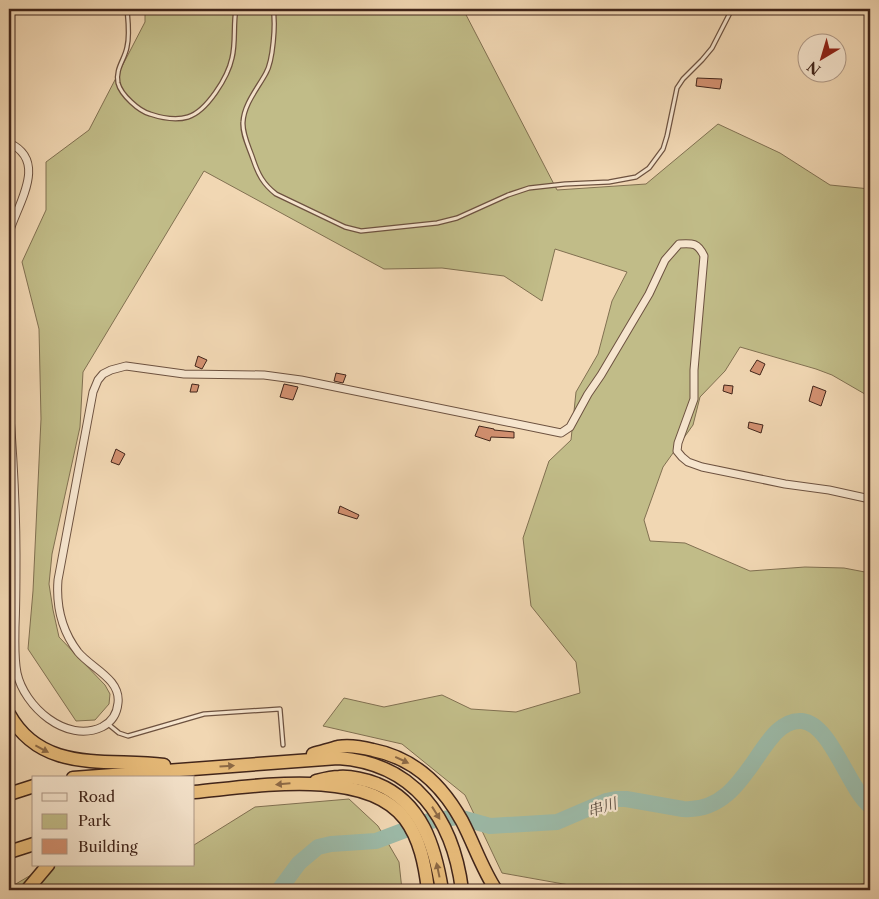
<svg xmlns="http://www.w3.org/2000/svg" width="879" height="899" font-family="'Libre Caslon Text','Noto Serif JP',serif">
<rect width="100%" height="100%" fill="#f1d7b3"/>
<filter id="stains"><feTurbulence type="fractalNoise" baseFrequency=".004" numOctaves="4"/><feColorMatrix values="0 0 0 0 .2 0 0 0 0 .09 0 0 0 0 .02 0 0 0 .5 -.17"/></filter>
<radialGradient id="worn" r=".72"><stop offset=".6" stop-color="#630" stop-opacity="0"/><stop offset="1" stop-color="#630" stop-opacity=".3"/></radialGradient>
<g fill="#c1bc88" stroke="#817051">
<path d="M145 9H463L557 190 646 184 718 124 780 153 830 185 870 189V397L832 375 816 369 740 347 725 371 700 397 693 425 663 467 644 520 650 541 685 543 750 571 805 567 844 568 870 573V885L731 890H597L502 873 465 795 402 744 323 726 344 698 384 707 442 695 471 709 516 712 580 693 576 662 531 606 523 538 549 461 571 440 576 392 598 354 612 301 627 272 555 249 542 301 504 276 442 268 384 269 204 171 83 372 80 427 52 554 49 584 53 610 59 637 105 685 110 694 109 704 95 720 76 721 28 649 33 591 41 419 39 329 22 262 46 210V162L89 130 145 22Z"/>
<path d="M349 799 378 826 399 862 402 890H9V888L48 865H194V845L255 807Z"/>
</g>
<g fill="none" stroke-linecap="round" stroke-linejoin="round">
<path stroke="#9cbaa8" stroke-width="16" d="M279 890 299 863 318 847 331 844 376 841 429 821 458 817 490 826 557 822 606 801 616 799H626L683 809C750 814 759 717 802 721 831 724 848 788 870 806"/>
</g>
<g fill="#d29070" stroke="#41251a">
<path d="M697 78 722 79 720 89 696 86Z"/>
<path d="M198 356 207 360 202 369 195 366Z"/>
<path d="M757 360 765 364 760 375 750 371Z"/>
<path d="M336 373 346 375 343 383 334 381Z"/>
<path d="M192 384 199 385 197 392H190Z"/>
<path d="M284 384 298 387 293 400 280 397Z"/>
<path d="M724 385 733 386 732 394 723 391Z"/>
<path d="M813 386 826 391 821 406 809 401Z"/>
<path d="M749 422 763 425 761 433 748 428Z"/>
<path d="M479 426 494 429V430L514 432V438L491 437 490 441 475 436Z"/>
<path d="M116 449 125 454 119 465 111 462Z"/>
<path d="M340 506 359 515 357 519 338 513Z"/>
</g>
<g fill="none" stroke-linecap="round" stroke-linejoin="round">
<g stroke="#6d5240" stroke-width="5.5">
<g id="lane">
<path d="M127 9C128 20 130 35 127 47 125 59 115 69 118 83 121 95 139 111 150 114 162 118 175 121 188 117 207 111 228 77 232 58 236 42 233 25 236 9"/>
<path d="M273 9C276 23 273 61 266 73 258 88 244 104 243 122 242 134 249 147 253 159 258 174 263 184 276 194L345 227 361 231 437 223 457 218 508 195 529 188 565 184 609 182 636 177 649 168 663 149 667 136 677 88 683 79 702 60 712 48 732 9"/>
<path d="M108 724 119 733 128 736 204 714 280 709 283 745"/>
</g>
</g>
<g stroke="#6d5240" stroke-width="9">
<g id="street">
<path d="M9 143C49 161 17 205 9 233"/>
<path d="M9 403C13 454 16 504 16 555 16 579 16 603 15 627 15 642 14 658 17 673 24 706 66 744 102 727 112 722 117 714 118 703 121 679 91 668 78 652 62 631 56 606 58 580L93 392 98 380 103 374 111 370 126 366 184 374 264 375 301 380 561 433 570 427 588 394 601 375 649 294 665 260 679 244C693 243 698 243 704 256L694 370V399L678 443 677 451 682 457 688 462 702 467 785 484 829 490 870 499"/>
</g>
</g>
<g stroke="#41251a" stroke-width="12">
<path id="secondary" d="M860 890 870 889"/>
</g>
<g stroke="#41251a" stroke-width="15">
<g id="highway">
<path d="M9 714C42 774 107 758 164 765"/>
<path d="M313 754C321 752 330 749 338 747 350 745 361 747 373 750 414 758 442 785 462 821 474 844 482 869 496 890"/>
<path d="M73 778 338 758C414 763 453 818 462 890"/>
<path d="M316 781C324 779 332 777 339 777 352 776 366 780 377 784 422 802 435 847 442 890"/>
<path d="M194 792C251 787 365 766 405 819 420 839 425 865 428 890"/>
<path d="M9 794 34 786"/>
<path d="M9 852 34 844"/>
<path d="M27 890 48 865"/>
</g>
</g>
<use href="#lane" stroke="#f6e5ce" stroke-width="3"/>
<use href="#street" stroke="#f6e5ce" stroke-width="7"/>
<use href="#secondary" stroke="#f6e5ce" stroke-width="10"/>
<use href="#highway" stroke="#e8bc7a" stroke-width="12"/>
</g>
<defs><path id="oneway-solid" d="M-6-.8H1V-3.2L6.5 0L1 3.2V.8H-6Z" transform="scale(1.25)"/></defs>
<g fill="#8c6945">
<use href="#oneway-solid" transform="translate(42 749) rotate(28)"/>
<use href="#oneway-solid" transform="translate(402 760) rotate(25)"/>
<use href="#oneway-solid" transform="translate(227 766) rotate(-4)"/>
<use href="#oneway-solid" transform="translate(283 784) rotate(175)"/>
<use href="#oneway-solid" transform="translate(436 813) rotate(58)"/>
<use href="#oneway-solid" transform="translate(438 870) rotate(-102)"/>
</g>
<g text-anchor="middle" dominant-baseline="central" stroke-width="4.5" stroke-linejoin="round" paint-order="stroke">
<g font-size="15" font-style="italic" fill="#584a3e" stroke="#f6e5ce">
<text transform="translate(602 807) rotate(-17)">串川</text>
</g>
</g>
<rect width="879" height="899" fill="none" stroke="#f1d7b3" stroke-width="30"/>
<rect x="10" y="10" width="859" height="879" fill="none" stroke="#41251a" stroke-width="2.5"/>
<rect x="15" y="15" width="849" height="869" fill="none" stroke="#41251a"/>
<rect x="32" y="776" width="162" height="90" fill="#f6e5ce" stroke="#ae9886"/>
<rect x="42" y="793" width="25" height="8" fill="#f6e5ce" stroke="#ae9886"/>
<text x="78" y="802" font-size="15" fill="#41251a">Road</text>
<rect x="42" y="814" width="25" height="15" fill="#c1bc88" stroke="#ae9886"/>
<text x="78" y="826" font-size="15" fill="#41251a">Park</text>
<rect x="42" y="839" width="25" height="15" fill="#d29070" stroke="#ae9886"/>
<text x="78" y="852" font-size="15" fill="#41251a">Building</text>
<g transform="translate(822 58) rotate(218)"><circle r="24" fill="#f6e5ce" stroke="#ae9886"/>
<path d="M0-4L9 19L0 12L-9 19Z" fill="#8f2418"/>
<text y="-8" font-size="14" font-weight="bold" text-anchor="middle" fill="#41251a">N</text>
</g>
<rect width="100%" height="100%" filter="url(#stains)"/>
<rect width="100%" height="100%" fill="url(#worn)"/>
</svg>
